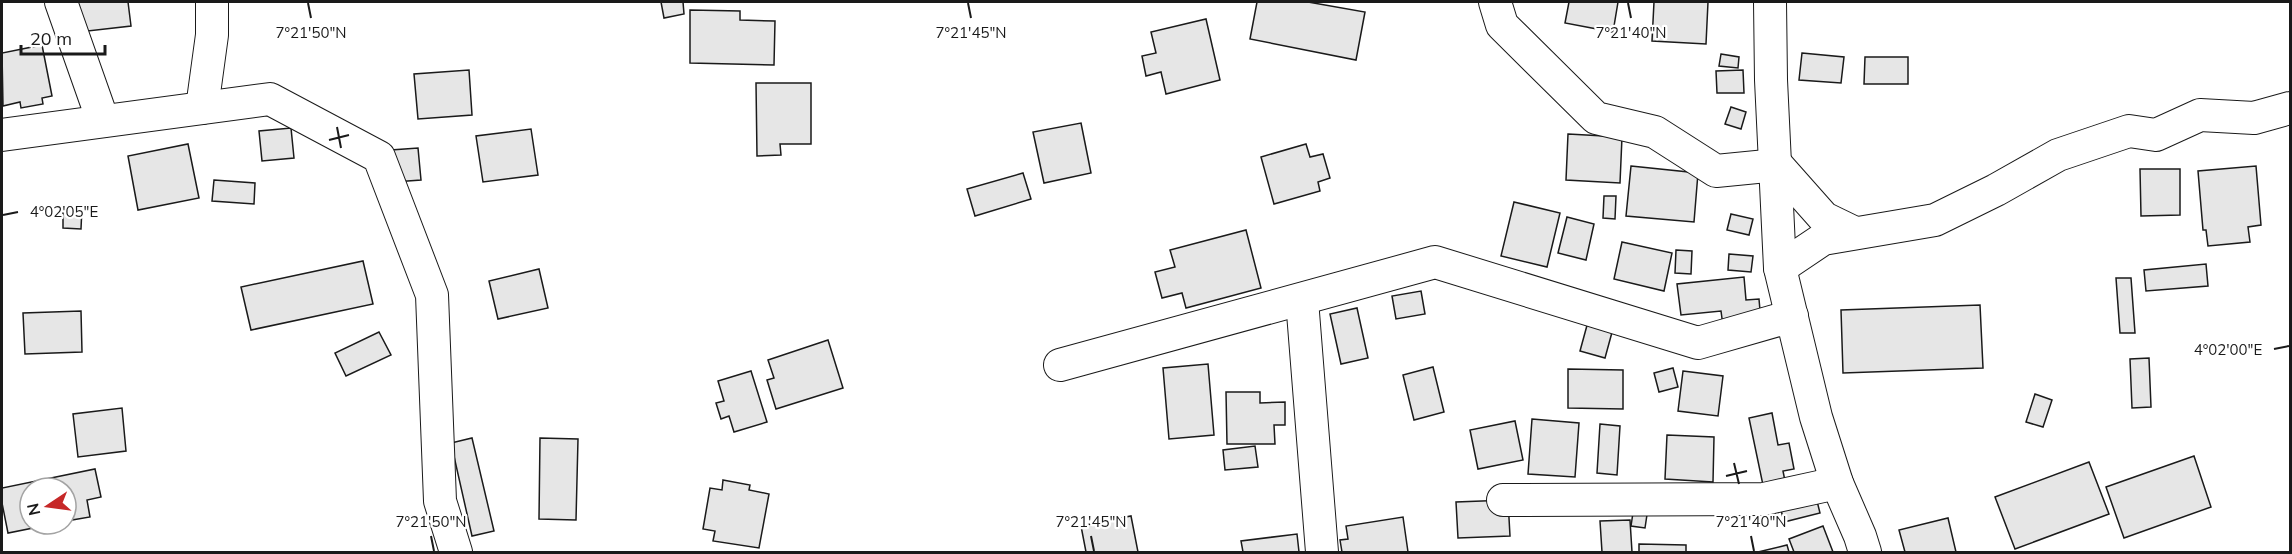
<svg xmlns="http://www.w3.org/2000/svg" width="2292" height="554" font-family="Mulish,sans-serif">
<rect width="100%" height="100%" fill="#fff"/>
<g fill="#e6e6e6" stroke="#1a1a1a" stroke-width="1.5">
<path d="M76 2H128L131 26 79 32Z"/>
<path d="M661 2H683L684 14 664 18Z"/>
<path d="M1257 2H1308L1365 12 1356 60 1250 39Z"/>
<path d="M1569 2H1618L1613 32 1565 23Z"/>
<path d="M1654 2H1708L1706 44 1652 41Z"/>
<path d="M690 10 740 11V20L775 21 774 65 690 63Z"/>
<path d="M1206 19 1220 80 1166 94 1161 72 1146 76 1142 56 1156 53 1151 32Z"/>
<path d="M42 45 52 96 42 98 43 104 21 108 20 102 3 106 2 53Z"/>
<path d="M1802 53 1844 57 1841 83 1799 80Z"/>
<path d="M1721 54 1739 57 1738 68 1719 66Z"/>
<path d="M1865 57H1908V84H1864Z"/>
<path d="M469 70 472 115 418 119 414 74Z"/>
<path d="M1743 70 1744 93H1717L1716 71Z"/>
<path d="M756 83H811V144H780L781 155 757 156Z"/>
<path d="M1731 107 1746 112 1741 129 1725 124Z"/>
<path d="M1081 123 1091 173 1044 183 1033 132Z"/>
<path d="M291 128 294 158 262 161 259 131Z"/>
<path d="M531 129 538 175 483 182 476 136Z"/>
<path d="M1568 134 1622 137 1620 183 1566 180Z"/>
<path d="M188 144 199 198 138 210 128 156Z"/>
<path d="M1306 144 1310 157 1323 154 1330 178 1318 182 1320 191 1274 204 1261 157Z"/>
<path d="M418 148 421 180 394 182 391 150Z"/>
<path d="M1631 166 1698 173 1694 222 1626 216Z"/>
<path d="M2256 166 2261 225 2248 227 2250 242 2208 246 2206 230H2203L2198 171Z"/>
<path d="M2140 169H2180V215L2141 216Z"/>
<path d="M1023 173 1031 199 975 216 967 189Z"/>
<path d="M214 180 255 183 254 204 212 201Z"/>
<path d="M1604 196H1616L1615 219 1603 218Z"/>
<path d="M1514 202 1560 213 1547 267 1501 256Z"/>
<path d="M63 207H82L81 229 63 228Z"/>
<path d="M1731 214 1753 219 1749 235 1727 230Z"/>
<path d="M1567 217 1594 224 1586 260 1558 253Z"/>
<path d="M1246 230 1261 288 1186 308 1182 293 1162 298 1155 272 1175 267 1170 250Z"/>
<path d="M1622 242 1672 253 1664 291 1614 279Z"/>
<path d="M1676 250 1692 251 1691 274 1675 273Z"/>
<path d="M1729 254 1753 256 1751 272 1728 270Z"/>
<path d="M363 261 373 304 251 330 241 287Z"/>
<path d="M2206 264 2208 286 2146 291 2144 270Z"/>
<path d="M539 269 548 308 498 319 489 281Z"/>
<path d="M1744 277 1746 300 1759 299 1761 322 1723 326 1721 311 1681 315 1677 284Z"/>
<path d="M2116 278H2131L2135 333H2120Z"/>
<path d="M1421 291 1425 314 1396 319 1392 296Z"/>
<path d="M1980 305 1983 368 1843 373 1841 310Z"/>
<path d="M1357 308 1368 358 1341 364 1330 314Z"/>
<path d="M81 311 82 352 25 354 23 313Z"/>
<path d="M1589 318 1614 325 1605 358 1580 351Z"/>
<path d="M379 332 391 355 346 376 335 353Z"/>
<path d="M828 340 843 388 776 409 767 380 774 378 768 360Z"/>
<path d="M2149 358 2151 407 2132 408 2130 359Z"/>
<path d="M1208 364 1214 435 1169 439 1163 368Z"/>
<path d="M1433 367 1444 412 1414 420 1403 375Z"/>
<path d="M1673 368 1678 387 1659 392 1654 373Z"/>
<path d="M1568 369 1623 370V409L1568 408Z"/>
<path d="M751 371 767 422 734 432 729 416 721 419 716 403 724 401 718 381Z"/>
<path d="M1683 371 1723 376 1718 416 1678 411Z"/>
<path d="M1226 392H1260V403L1285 402V425H1274L1275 444H1227Z"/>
<path d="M2035 394 2052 400 2043 427 2026 422Z"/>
<path d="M122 408 126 451 78 457 73 414Z"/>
<path d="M1772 413 1778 445 1789 443 1794 469 1783 471 1786 486 1764 490 1749 418Z"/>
<path d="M1532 419 1579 423 1575 477 1528 474Z"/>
<path d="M1515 421 1523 460 1478 469 1470 430Z"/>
<path d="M1600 424 1620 426 1617 475 1597 473Z"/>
<path d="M1667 435 1714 437 1713 482 1665 479Z"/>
<path d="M472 438 494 531 472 536 451 443Z"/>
<path d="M540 438 578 439 576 520 539 519Z"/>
<path d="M1255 446 1258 467 1225 470 1223 450Z"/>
<path d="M2194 456 2211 507 2124 538 2106 487Z"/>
<path d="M2089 462 2109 514 2015 549 1995 497Z"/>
<path d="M95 469 101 497 87 500 90 517 66 521V488H30V524H53L8 533 2 503V488Z"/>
<path d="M723 480 750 485 749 490 769 494 759 548 713 541 715 531 703 529 710 488 722 490Z"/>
<path d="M1815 493 1820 513 1784 522 1779 502Z"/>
<path d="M1508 500 1510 536 1458 538 1456 502Z"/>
<path d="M1634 506 1648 508 1645 528 1631 526Z"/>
<path d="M1131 516 1138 552H1086L1081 526Z"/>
<path d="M1403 517 1408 552H1342L1340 540 1348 539 1346 526Z"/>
<path d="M1948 518 1956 552H1905L1899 530Z"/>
<path d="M1630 520 1632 552H1602L1600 521Z"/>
<path d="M1823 526 1833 552H1794L1789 539Z"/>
<path d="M1297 534 1299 552H1243L1241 541Z"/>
<path d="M1639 544 1686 545V552H1639Z"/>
<path d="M1787 545 1789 552H1758Z"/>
</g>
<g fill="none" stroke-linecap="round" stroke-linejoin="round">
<g stroke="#1a1a1a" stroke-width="34">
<g id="minor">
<path d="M61 2 103 121"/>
<path d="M1495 2 1502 25 1596 118 1655 132 1716 171 1777 165 1824 218 1855 233"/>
<path d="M1770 2 1771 80 1780 268 1816 417 1837 483 1860 536 1865 552"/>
<path d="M202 108 212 35V2"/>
<path d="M2 135 270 99 379 157 432 295 440 501 456 552"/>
<path d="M1780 268 1823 239 1935 220 1996 190 2058 155 2129 131 2156 135 2200 115 2254 118 2290 108"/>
<path d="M1302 300 1322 552"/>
<path d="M1060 365 1435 262 1698 343 1792 316"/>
<path d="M1503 500 1764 499 1837 483"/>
</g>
</g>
<use href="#minor" stroke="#fff" stroke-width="32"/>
</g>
<path fill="none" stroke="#1a1a1a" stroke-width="2" d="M308 3 311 18M968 3 971 18M1628 3 1631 18M337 127 341 148M329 140 349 135M3 215 18 212M2274 349 2289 346M1734 463 1739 484M1726 476 1747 471M431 536 434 551M1091 536 1094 551M1751 536 1754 551"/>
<g font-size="15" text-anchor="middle" fill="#1a1a1a" stroke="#fff" stroke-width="4.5" stroke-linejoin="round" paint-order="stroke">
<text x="311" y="38">7°21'50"N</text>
<text x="971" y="38">7°21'45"N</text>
<text x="1631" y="38">7°21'40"N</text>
<text x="64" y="217">4°02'05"E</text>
<text x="2228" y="355">4°02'00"E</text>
<text x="431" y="527">7°21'50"N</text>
<text x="1091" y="527">7°21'45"N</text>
<text x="1751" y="527">7°21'40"N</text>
</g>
<rect width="2292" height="554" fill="none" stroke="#1a1a1a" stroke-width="6"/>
<g transform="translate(48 506) rotate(257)"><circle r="28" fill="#ffffff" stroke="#a3a3a3" stroke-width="1.5"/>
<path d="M0-4.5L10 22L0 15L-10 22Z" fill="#c62828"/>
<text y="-9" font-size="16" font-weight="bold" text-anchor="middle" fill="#1a1a1a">N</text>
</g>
<path d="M21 45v9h84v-9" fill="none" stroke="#1a1a1a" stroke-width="3"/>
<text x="30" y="45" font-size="18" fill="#1a1a1a" stroke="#ffffff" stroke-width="4.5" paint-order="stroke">20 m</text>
</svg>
